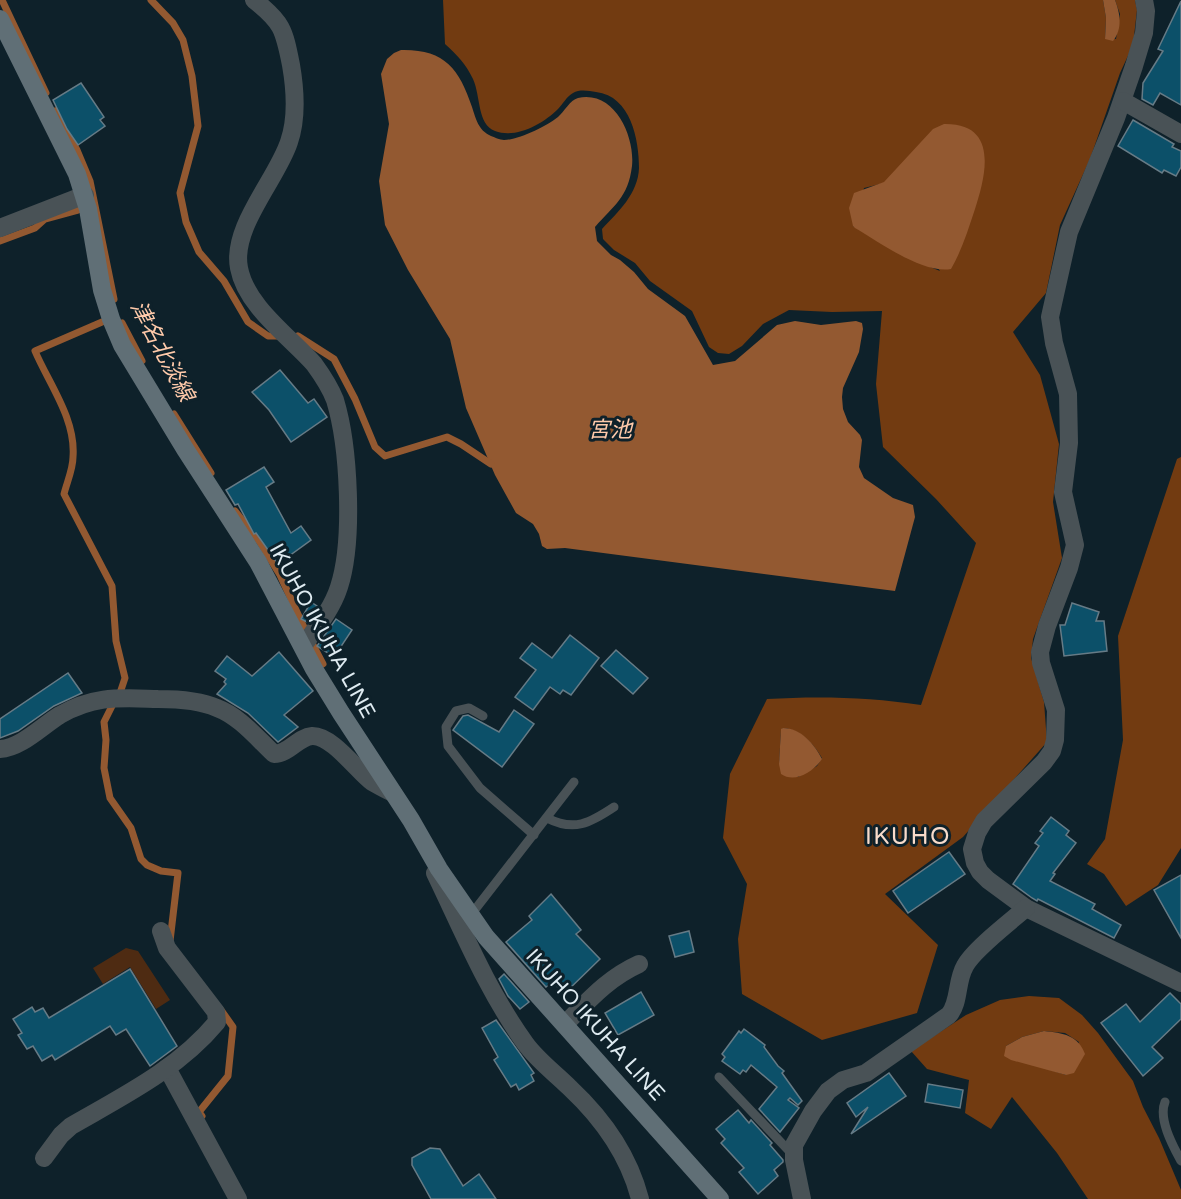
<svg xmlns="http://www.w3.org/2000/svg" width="1181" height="1199" font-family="'Varela Round','Noto Sans JP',sans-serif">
<rect width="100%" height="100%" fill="#0e212a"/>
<path fill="#4e2b12" d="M126 948 138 951 170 1000 156 1009 130 967 103 984 93 968Z"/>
<g fill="#723b11" fill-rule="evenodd">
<path d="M443 0H1103L1106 18 1105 38 1116 39 1120 14 1115 0H1135L1137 10 1133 45 1120 73 1090 159 1060 225 1046 293 1013 332 1040 375 1059 444 1053 502 1062 558 1033 639 1031 658 1044 702 1047 742 963 837 885 894 938 945 917 1013 822 1040 742 994 738 939 747 884 723 838 730 774 767 699C818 696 870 697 921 705L976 543 936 499 883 447 876 384 882 311 832 312 789 310 763 324 742 346 729 354 718 353 709 347 692 311 650 281 635 263 614 250 603 239 602 229C618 212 638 194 639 168 639 140 631 96 596 92 589 91 580 89 573 93 567 96 562 105 558 109 543 124 516 139 495 131 477 124 481 97 473 79 466 64 457 55 445 44ZM884 183 940 271 908 258 853 226 864 188ZM783 728C800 729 814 744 822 758L817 766 798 777 779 764 781 730Z"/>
<path d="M1181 457V848L1158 885 1126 906 1104 874 1087 864 1105 839 1123 740 1118 636 1177 459Z"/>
<path d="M1029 996 1059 998 1082 1015 1098 1033 1133 1081 1143 1107 1159 1138 1181 1190V1199H1088L1057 1153 1012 1097 991 1129 965 1113 969 1080 927 1069 911 1051 966 1015 1000 1000ZM1044 1031 1065 1033 1079 1042 1066 1075 1047 1069 1006 1046 1022 1037Z"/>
</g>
<g fill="#935931">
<path d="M1103 0H1115C1120 13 1123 29 1113 41L1105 39 1106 18Z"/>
<path d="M401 50C444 49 459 68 472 107 476 119 478 130 491 136 494 137 500 140 504 140 518 140 547 126 558 117 564 112 570 100 578 98 615 90 635 137 632 166 628 198 614 205 595 227L597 241 611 255 620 260 634 272 648 289 685 316 713 365 735 361 777 325 795 321 821 325 856 321 862 323 863 329 859 352 843 388 842 397 843 409 848 422 860 435 862 440 859 467 864 478 893 498 913 505 915 517 895 591 565 548 547 549 542 546 539 534 533 524 516 513 495 475 466 408 450 339 408 270 385 225 379 181 389 124 381 74 387 59 394 53Z"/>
<path d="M944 124C999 123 986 175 975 209 968 230 962 250 951 269 923 274 879 242 855 228L853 226 849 208 854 193 884 182 933 129Z"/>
<path d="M783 728C801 728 814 744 822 759 814 771 795 784 781 774L779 764 781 729Z"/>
<path d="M1044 1031C1063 1033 1078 1035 1085 1054L1074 1073 1066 1075 1011 1060 1004 1056 1006 1046 1022 1037Z"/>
</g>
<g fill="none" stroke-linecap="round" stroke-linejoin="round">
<g stroke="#935931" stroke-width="7">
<path d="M2 0 46 93"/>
<path d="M151 0 173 23 183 40 192 76 198 126 180 193 186 222 199 252 224 281 248 322 268 336H277"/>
<path d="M55 111 77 150 90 181 114 299"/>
<path d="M0 241 35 228 45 219 78 210"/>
<path d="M102 322 35 351C49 384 76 419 73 457 73 469 67 482 64 494L112 586 116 641 125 678 120 693"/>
<path d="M122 323 142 361"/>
<path d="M298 336 334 359 355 399 375 447 385 456 447 437 461 444 491 464"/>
<path d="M174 414 211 473"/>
<path d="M235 511 259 541 280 575 307 634"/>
<path d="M313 645 323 664"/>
<path d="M115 700 104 722 106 740 104 768 110 798 131 828 141 859 147 865 161 871 178 873 170 941"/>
<path d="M202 1116 199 1112 228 1076 233 1027 221 1010"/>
</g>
</g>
<g fill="#0c5069" stroke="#667b86" stroke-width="1.5">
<path d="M1181 1V105L1160 93 1153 105 1142 99 1143 83 1163 51 1158 49Z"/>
<path d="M81 83 104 117 100 120 105 126 78 145 67 129 53 100Z"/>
<path d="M1133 120 1174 144 1172 147 1181 151V167L1176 176 1164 170 1162 173 1118 146Z"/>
<path d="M280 370 308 403 314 399 327 417 291 442 269 410 252 392Z"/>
<path d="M264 467 274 482 266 487 291 533 301 526 311 540 278 564 256 533 254 534 238 504 235 505 226 490Z"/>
<path d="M311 602 317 606 307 622 301 619Z"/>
<path d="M1072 603 1099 612 1096 621H1104L1107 651 1064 656 1060 625H1065Z"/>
<path d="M336 619 352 630 334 657 317 646Z"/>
<path d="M570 635 599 658 571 695 563 690 560 694 550 687 533 710 515 697 536 670 520 658 532 643 552 658Z"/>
<path d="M616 650 648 678 633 694 601 666Z"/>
<path d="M279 652 313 691 284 715 298 727 278 742 248 713 217 694 226 684 224 682 226 679 215 671 227 656 252 676Z"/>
<path d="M68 673 82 693 54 706 18 731 0 738V719Z"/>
<path d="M514 710 534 724 502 767 453 730 463 716 468 715 499 732Z"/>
<path d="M1051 817 1069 831 1066 835 1076 843 1053 873 1055 874 1050 881 1095 904 1092 909 1121 925 1114 938 1038 899 1037 901 1032 898 1013 884 1039 846 1035 843 1043 833 1040 831Z"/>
<path d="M949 852 965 874 908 913 893 891Z"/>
<path d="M1181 875V938L1154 890Z"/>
<path d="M551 894 581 930 576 934 600 959 564 994 553 982 546 987 506 942 532 920 529 916Z"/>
<path d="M689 931 694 952 675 957 669 936Z"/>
<path d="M130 969 177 1046 150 1066 126 1029 116 1035 110 1026 55 1060 52 1055 42 1061 33 1046 27 1049 18 1035 22 1033 13 1019 32 1007 35 1012 43 1008 49 1018Z"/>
<path d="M504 974 529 1002 520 1009 508 996 499 979Z"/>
<path d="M641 992 654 1015 618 1035 605 1013Z"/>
<path d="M1170 993 1181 1004V1019L1152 1047 1163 1058 1143 1076 1101 1023 1126 1004 1140 1022Z"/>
<path d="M496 1020 534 1073 531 1075 534 1081 519 1090 516 1084 511 1087 494 1060 498 1057 482 1028Z"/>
<path d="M744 1029 765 1045 764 1047 778 1066 784 1071 782 1073 802 1101 798 1105 790 1098 788 1100 799 1108 780 1132 759 1109 777 1087 751 1065 746 1072 743 1070 740 1074 722 1061 725 1057 722 1054 739 1031 741 1033Z"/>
<path d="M889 1073 906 1096 851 1134 868 1107 856 1117 847 1103Z"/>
<path d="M928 1084 963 1090 960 1108 925 1102Z"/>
<path d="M738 1110 749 1123 751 1120 772 1143 770 1145 783 1160V1162L774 1170 778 1176 758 1194 739 1172 744 1168 721 1143 725 1139 716 1129Z"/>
<path d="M430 1148 440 1149 463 1186 479 1174 496 1199H431L412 1165V1158Z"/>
</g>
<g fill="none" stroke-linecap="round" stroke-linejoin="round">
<g stroke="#495256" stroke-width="9">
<path d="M483 716 469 708 456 711 446 727 448 746 480 788 534 835"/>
<path d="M547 818C574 832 590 823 614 807"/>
<path d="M470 916 574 782"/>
<path d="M719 1077 792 1154"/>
<path d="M1165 1102C1158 1119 1173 1146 1181 1161"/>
</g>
<g stroke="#495256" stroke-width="18">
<path d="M254 0C282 22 284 29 291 65 295 88 297 119 289 142 277 179 231 227 239 268 246 306 289 336 314 364 322 375 330 387 335 400 349 446 354 541 339 587 332 609 317 627 303 646"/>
<path d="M1144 0 1146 11 1144 33 1134 66 1116 118 1069 232 1050 317 1054 343 1068 394 1069 443 1063 492 1075 545 1069 568 1047 626 1040 652 1041 663 1056 710 1055 740 1052 751 1044 762 984 821 977 833 972 849 975 863 980 872 988 880 1026 908 1181 983"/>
<path d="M1123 101 1181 134"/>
<path d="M0 228 85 195"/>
<path d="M0 749C21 748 42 726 60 715 95 695 120 698 158 699 177 699 199 700 217 708 239 716 257 738 274 754 289 754 298 737 312 736 332 735 358 772 372 782 379 786 386 790 393 793"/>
<path d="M435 873C463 931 487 990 525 1043 537 1060 555 1073 570 1088 602 1118 629 1156 640 1199"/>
<path d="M565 1024C589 1000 608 978 639 964"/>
<path d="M167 1068 238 1199"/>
<path d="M44 1158 61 1135 71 1126C123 1096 178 1069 217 1022L216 1012 167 948 161 931"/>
<path d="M802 1199 794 1160V1145L813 1111 828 1091 843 1080 866 1073 949 1015C960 1002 956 981 965 966 973 950 1011 921 1026 908"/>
</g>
<path stroke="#606f76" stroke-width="18" d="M0 19 77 174 88 209 102 290 111 319 122 345 185 449 258 562 314 669 341 713 411 820 439 869 486 937 720 1199"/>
</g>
<g text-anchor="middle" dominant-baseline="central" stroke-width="6" stroke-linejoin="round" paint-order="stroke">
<g font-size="21" fill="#dfebf1" stroke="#0e212a">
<text transform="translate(322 631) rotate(61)">IKUHO IKUHA LINE</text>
<text transform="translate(595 1025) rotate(48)">IKUHO IKUHA LINE</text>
</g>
<g font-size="22" font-style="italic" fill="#ffcaaa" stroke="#0e212a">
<text transform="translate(162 351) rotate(62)">津名北淡線</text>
<text x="610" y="430">宮池</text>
</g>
<g font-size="24" letter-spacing="1.5" fill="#f8dbca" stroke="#0e212a">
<text x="908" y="836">IKUHO</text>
</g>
</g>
</svg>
